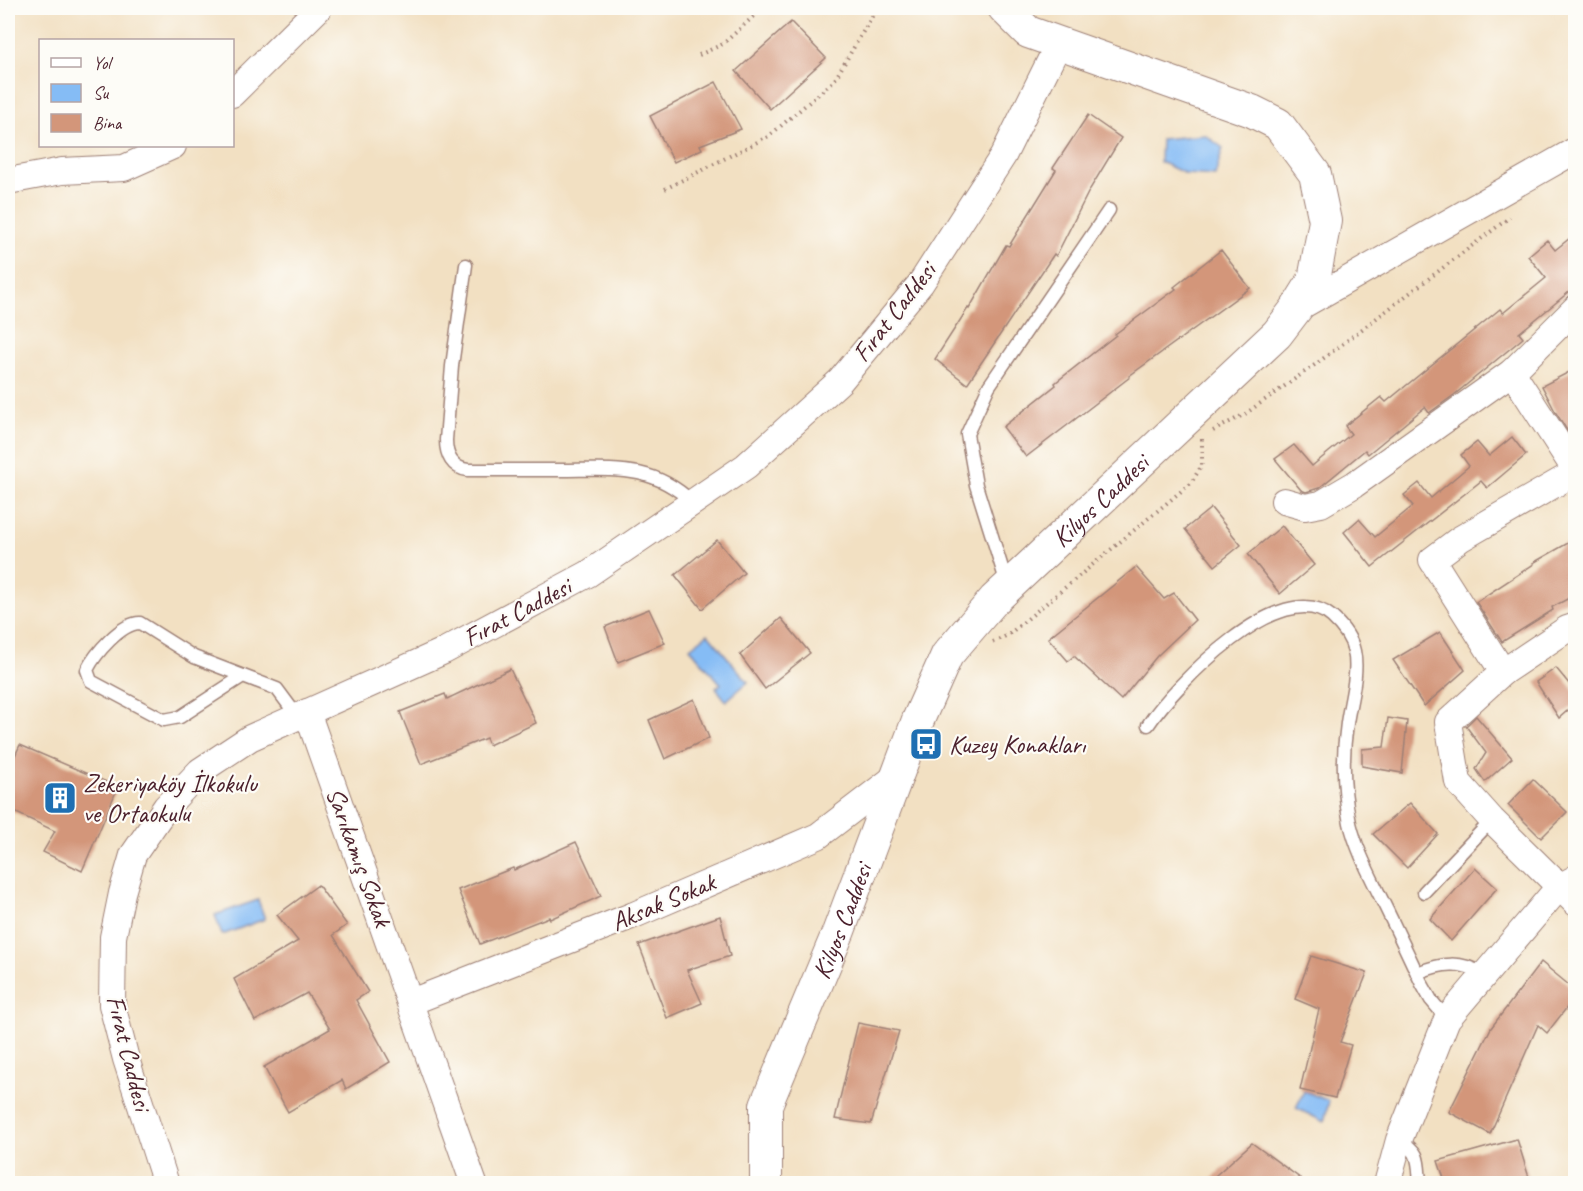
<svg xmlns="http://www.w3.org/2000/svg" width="1583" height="1191" font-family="Caveat,sans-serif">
<rect width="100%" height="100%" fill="#fdfcf7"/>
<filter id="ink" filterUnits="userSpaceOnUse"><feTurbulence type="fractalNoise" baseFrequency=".0167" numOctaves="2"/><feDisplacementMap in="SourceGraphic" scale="12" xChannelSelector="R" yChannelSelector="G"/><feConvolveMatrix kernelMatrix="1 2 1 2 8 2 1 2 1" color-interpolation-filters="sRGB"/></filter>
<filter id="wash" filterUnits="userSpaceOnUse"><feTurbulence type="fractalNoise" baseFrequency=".008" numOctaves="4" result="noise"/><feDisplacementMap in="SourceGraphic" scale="24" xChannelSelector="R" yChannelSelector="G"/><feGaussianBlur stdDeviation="1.35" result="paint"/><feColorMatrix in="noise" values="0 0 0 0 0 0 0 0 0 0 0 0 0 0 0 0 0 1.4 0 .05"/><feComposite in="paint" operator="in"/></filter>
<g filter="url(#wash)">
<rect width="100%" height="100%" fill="#f2e0c2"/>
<g fill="#85bcf5" stroke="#686e90" stroke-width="1.5">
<path d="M1205 135 1223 148 1215 176 1186 174 1160 162 1161 139Z"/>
<path d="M708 634 748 682 726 701 716 688 721 684 690 648Z"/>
<path d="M258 900 265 919 222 935 215 915Z"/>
<path d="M1304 1091 1329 1101 1324 1122 1296 1108Z"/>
</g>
<g id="blocks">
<g fill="#d3967a">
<path d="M791 22 826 58 770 109 736 71Z"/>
<path d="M716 82 741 129 700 145 702 149 674 162 650 116Z"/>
<path d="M1088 115 1121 138 1090 189 1056 256 1054 254 967 384 935 359 968 308 969 309 1006 245 1009 246 1056 170 1053 168Z"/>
<path d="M1575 234V287L1519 333 1523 338 1454 395 1429 413 1425 407 1368 454 1365 450 1319 488 1306 492 1301 490 1275 459 1294 445 1312 466 1351 434 1345 426 1381 397 1386 402 1500 309 1503 313 1546 278 1528 256 1547 240 1555 250Z"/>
<path d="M1221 250 1250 288 1129 376 1130 377 1026 457 1003 427 1056 385 1055 383 1116 335 1115 334 1176 289 1174 287Z"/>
<path d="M1575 369V443L1556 413 1542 386Z"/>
<path d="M1512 437 1526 455 1487 488 1481 481 1372 567 1344 532 1359 519 1375 537 1413 506 1404 495 1419 483 1431 498 1469 466 1461 455 1477 442 1489 456Z"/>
<path d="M1211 508 1241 545 1215 566 1185 529Z"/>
<path d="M1282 526 1314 565 1280 594 1248 554Z"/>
<path d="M1575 539V595L1552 607 1553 610 1502 642 1476 602 1534 564 1533 563Z"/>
<path d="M717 540 744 573 702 609 675 575Z"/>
<path d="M1136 567 1164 599 1174 593 1195 620 1157 656 1121 700 1074 656 1068 661 1048 638Z"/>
<path d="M649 609 665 643 618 662 605 627Z"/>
<path d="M781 618 810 653 765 689 740 655Z"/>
<path d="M1440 632 1465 670 1424 706 1393 660Z"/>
<path d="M1556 668 1575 691V704L1559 718 1536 682Z"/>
<path d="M510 669 536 723 489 745 486 738 421 764 400 712 445 694 447 699Z"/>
<path d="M694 699 709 738 665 759 649 720Z"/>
<path d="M1476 716 1512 758 1485 782 1476 769 1486 753 1466 726Z"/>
<path d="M1388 718 1407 721 1402 773 1362 766V749L1384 747Z"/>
<path d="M20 745 118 787 82 871 43 852 55 831 8 809V771Z"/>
<path d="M1533 779 1567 812 1541 838 1508 805Z"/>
<path d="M1410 803 1438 834 1407 868 1373 834Z"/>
<path d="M576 842 601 896 550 919 549 917 480 944 458 890 513 868 514 870Z"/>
<path d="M1475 868 1497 888 1451 941 1430 919Z"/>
<path d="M318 885 347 925 333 935 368 992 356 1000 390 1062 346 1089 342 1080 288 1112 264 1067 330 1029 307 993 255 1021 234 979 298 941 277 915Z"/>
<path d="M720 916 730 956 687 970 702 1003 667 1018 639 945Z"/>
<path d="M1311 956 1367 973 1340 1042 1351 1045 1335 1098 1300 1090 1319 1009 1295 999Z"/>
<path d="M1541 962 1575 990V997L1547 1033 1538 1025 1490 1134 1449 1112 1491 1028Z"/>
<path d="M858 1023 899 1031 871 1124 835 1119Z"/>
<path d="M1517 1139 1531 1184H1446L1438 1161Z"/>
<path d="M1252 1143 1308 1184H1206Z"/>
</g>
</g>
</g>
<g filter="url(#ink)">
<use href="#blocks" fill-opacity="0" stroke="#9e8076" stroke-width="1.5"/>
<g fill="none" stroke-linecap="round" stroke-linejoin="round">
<g stroke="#9e8076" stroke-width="15">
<g id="service">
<path d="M466 265 452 366 446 440C446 455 452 468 468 470 499 470 530 470 561 470 613 470 652 464 692 502"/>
<path d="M1007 584 976 485 967 434 989 386 1109 210"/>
<path d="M243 676 180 717 164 720 91 681 87 670C95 654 121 623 140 623L194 657 277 689 297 716"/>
<path d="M1148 725C1174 686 1282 573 1332 617 1343 627 1351 637 1354 651 1359 673 1350 701 1347 723 1342 756 1343 790 1350 823 1356 848 1368 871 1379 894 1394 924 1408 954 1422 984L1431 1000 1447 1019"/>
<path d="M1424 892 1492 820"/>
<path d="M1417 973C1442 963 1461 960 1484 975"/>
<path d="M1399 1140C1421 1152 1418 1161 1420 1184"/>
</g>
</g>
<g stroke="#9e8076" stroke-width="28">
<g id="minor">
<path d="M232 94 319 8"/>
<path d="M8 181 62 171 124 168 173 146"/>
<path d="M1296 309 1576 150"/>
<path d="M1512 372 1576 471"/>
<path d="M1576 472 1460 539 1432 560 1503 672 1448 722 1458 782 1492 820 1576 903"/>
<path d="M1284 501 1305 507 1321 504 1355 484 1512 372 1576 308"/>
<path d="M1503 672 1567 629 1576 626"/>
<path d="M307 712 474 1184"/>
<path d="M411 1002 634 915 818 836 899 774"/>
<path d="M166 1184 126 1059 112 1005 113 937 122 893 133 855 166 807 200 771 250 738 444 651 588 574 746 466 840 381 921 283 1003 156 1059 43"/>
<path d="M1387 1184 1399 1140 1447 1019 1559 887 1576 878"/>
</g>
</g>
<g stroke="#9e8076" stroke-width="34">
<g id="tertiary">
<path id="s1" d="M766 1184V1105L838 933 918 720 947 655 994 600 1277 334 1296 309 1314 280 1325 221 1315 174 1278 124 1252 111 1028 32 1004 8"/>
</g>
</g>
<g stroke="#9e8076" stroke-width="4" stroke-dasharray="1.5 4.5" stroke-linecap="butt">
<path d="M699 55 723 44 763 8"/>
<path d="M665 189 769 136 834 81 877 8"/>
<path d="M1213 431 1245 414 1316 364 1510 217"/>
<path d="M993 642 1008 635 1191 483 1202 465V439"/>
</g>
<use href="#service" stroke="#fff" stroke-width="12"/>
<use href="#minor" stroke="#fff" stroke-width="26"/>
<use href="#tertiary" stroke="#fff" stroke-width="32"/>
</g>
</g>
<defs>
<g id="bus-square" transform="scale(1.725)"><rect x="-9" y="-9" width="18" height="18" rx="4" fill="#1f6fb2" stroke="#fdfcf7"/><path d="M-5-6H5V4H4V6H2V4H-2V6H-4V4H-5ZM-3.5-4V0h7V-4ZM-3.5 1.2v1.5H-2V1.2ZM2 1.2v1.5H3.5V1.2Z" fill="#fff"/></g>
<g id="building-square" transform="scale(1.725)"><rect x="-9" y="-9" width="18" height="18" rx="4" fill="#1f6fb2" stroke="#fdfcf7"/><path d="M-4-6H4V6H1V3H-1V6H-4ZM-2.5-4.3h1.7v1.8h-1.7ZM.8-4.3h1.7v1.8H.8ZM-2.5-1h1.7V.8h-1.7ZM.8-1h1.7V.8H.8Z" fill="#fff"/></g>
</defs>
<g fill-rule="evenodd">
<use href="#bus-square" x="926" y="744"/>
<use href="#building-square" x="60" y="798"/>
</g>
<g text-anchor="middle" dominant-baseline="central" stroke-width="4.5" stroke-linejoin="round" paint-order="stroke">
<g font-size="26" fill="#4a1f2b" stroke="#fdfcf7">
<text transform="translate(894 312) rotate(-52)">Fırat Caddesi</text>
<text stroke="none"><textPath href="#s1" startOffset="782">Kilyos Caddesi</textPath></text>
<text transform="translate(517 612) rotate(-28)">Fırat Caddesi</text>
<text transform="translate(359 857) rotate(70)">Sarıkamış Sokak</text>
<text transform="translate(663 902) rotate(-23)">Aksak Sokak</text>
<text stroke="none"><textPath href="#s1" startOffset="278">Kilyos Caddesi</textPath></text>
<text transform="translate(129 1053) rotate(76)">Fırat Caddesi</text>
</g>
<g font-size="26" fill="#4a1f2b" stroke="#fdfcf7" text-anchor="start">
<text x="949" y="744">Kuzey Konakları</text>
<text x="83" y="783">Zekeriyaköy İlkokulu<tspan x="83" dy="30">ve Ortaokulu</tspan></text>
</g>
</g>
<rect width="1583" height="1191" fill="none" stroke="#fdfcf7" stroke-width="30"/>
<rect x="39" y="39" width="195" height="108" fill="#fdfcf7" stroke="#b5a4a5" stroke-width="1.5"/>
<rect x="51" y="58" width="30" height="9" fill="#ffffff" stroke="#b5a4a5" stroke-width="1.5"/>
<text x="93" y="69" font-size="18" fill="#4a1f2b">Yol</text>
<rect x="51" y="84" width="30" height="18" fill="#85bcf5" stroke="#b5a4a5" stroke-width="1.5"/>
<text x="93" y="99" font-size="18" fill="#4a1f2b">Su</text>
<rect x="51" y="114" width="30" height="18" fill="#d3967a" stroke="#b5a4a5" stroke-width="1.5"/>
<text x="93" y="129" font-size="18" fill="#4a1f2b">Bina</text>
</svg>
